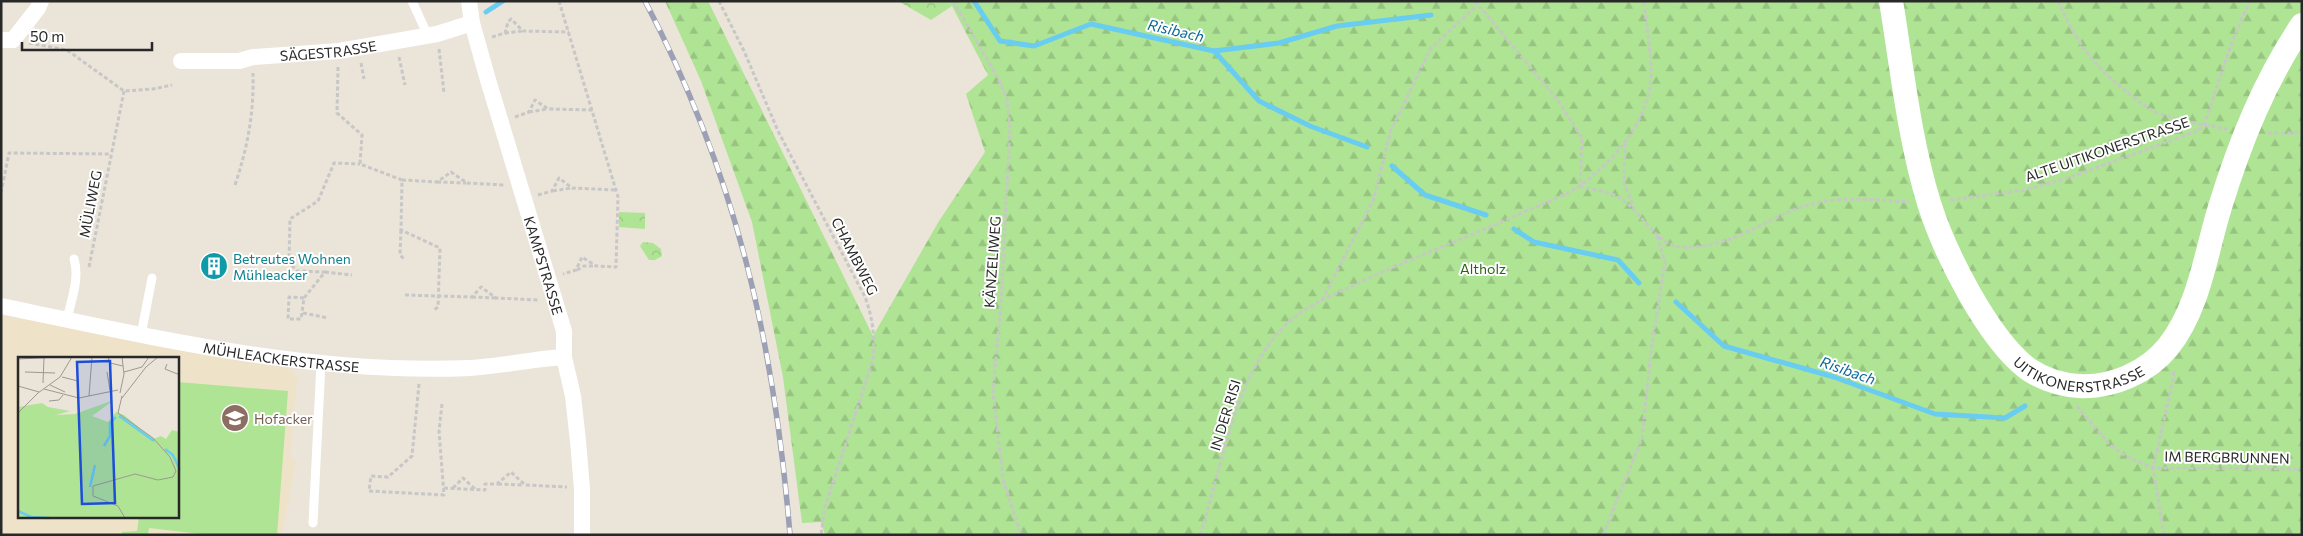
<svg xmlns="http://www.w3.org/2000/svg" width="2303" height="536" font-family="Commissioner,sans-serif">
<defs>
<pattern id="forest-firs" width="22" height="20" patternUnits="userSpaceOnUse" patternTransform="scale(1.25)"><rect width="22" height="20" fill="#afe494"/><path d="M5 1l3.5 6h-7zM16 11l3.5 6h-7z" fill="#97c480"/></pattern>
<pattern id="park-crowns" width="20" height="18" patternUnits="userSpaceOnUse" patternTransform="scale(1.25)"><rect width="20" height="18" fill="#afe494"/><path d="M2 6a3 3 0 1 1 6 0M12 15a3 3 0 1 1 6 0" fill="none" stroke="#97c480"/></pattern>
</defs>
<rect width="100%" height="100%" fill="#ebe4d9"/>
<path fill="#eee2c8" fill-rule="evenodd" d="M1 315 291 369 297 378 290 457 296 461 282 535H1ZM19 358H178V517H19Z"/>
<path fill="#afe494" d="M178 382 288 391 277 535H210L149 528 148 535H122V532L137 531 139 517H178Z"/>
<path fill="url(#forest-firs)" d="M665 1H708L873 336 939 221 985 152 966 94 988 75 952 6 947 1H2302V535H825L821 522 802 523 783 377 752 222 701 81Z"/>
<g fill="url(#park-crowns)">
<path d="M898 1H947L952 6 931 20Z"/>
<path d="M619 212 645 213V229L619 227Z"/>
<path d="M643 242 653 243 661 249 662 256 655 260H649L640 246Z"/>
</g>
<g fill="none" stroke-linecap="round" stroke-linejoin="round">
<g stroke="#69cdf1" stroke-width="5">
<path d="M974 1 1000 41 1034 46 1091 24 1214 51 1259 101 1310 126 1367 147"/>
<path d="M486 12 503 1"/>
<path d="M1214 51 1279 43 1337 26 1431 15"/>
<path d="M1392 166 1425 195 1486 215"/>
<path d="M1514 229 1534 242 1618 260 1639 283"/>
<path d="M1676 302 1724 346 1834 377 1935 414 2005 418 2025 406"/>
</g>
<g stroke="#c7c7c7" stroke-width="3" stroke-dasharray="4 2.5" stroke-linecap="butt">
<path d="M559 1 618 197 616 267 596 266 582 257 576 270 563 274"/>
<path d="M719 1 744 51 778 131 865 297C873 319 875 336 873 360L825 507 821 535"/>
<path d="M953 1 998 78 1007 99 1010 127 1001 302 993 391 1003 479 1021 535"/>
<path d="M1475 1 1557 99 1582 138 1580 186"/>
<path d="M2058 1C2076 41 2092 65 2127 92 2135 98 2143 106 2152 110 2175 121 2202 124 2227 129"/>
<path d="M505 33 523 31"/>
<path d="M492 37 505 33 508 22 511 19 523 31 569 32"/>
<path d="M29 43 67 50 124 91 153 89 172 85"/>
<path d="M439 49 444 93"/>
<path d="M399 57 405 85"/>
<path d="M361 63 364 79"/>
<path d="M338 67 337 113 362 135 360 164 402 180 401 230 440 248 438 307 434 310"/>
<path d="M529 112 547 109"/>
<path d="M515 117 529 112 535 100 548 109 593 110"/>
<path d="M2268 133H2302"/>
<path d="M1625 143 1624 184 1634 207"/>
<path d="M402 180 437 182 451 172 467 183 504 185"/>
<path d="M437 182 466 183"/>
<path d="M235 185C248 146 254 113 253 73"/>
<path d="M1580 186C1592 190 1609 191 1620 198 1640 210 1657 246 1681 247 1724 250 1758 224 1796 209 1833 194 1870 200 1909 202"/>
<path d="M553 191 571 188"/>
<path d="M1 193 9 153 111 154"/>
<path d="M538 195 552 191 559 178 572 188 616 190"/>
<path d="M1950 200 2024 190 2068 178 2197 131 2204 125C2219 83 2230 40 2250 1"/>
<path d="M401 230 400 255 405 260"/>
<path d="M89 267 124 91"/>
<path d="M577 270 584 266H595"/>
<path d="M325 272 352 275"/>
<path d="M405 295 472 297 481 287 496 298 538 300"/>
<path d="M472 297 496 298"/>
<path d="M304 298 289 297 288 319H301L304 298 325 272 297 271 289 262 290 219 318 201 334 163 360 164"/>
<path d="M1322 300 1373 201 1391 130 1431 48 1477 5"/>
<path d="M303 313 328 318"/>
<path d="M419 384 412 456 388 477 371 476 369 491 444 495 439 431 442 404"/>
<path d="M2077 406 2109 444 2127 457 2153 468 2302 469"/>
<path d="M498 484 524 485"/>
<path d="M444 488 485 490V484H497L511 472 525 485 567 487"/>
<path d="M453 488 463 478 475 489"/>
<path d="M1200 535C1223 465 1235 368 1292 319 1309 305 1330 296 1350 287 1407 259 1468 238 1526 211 1544 203 1566 196 1582 184 1613 161 1639 131 1649 93 1655 67 1646 28 1644 1"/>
<path d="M1603 535 1642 438 1651 351 1665 262 1657 236"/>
<path d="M2164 535 2153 468 2174 376 2173 371"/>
</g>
<g stroke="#fff" stroke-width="9">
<path d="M412 1 428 36"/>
<path d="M67 320C71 300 80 279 74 259"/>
<path d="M141 335 152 278"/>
<path d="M313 523 321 363"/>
</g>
<g stroke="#fff" stroke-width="16">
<path id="s1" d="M469 1 472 23 488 80 564 331V357L573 396 578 441 582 489V535"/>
<path d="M1 40H13L38 8 41 1"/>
<path id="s2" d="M181 61H239L253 57 339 51 437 34 472 23"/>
<path id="s3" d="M1 306C156 338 311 375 470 368 502 366 533 359 564 357"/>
</g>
<path stroke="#fff" stroke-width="24" id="s4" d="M1891 1C1902 68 1909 138 1929 203 1944 251 1987 338 2028 369 2043 379 2062 385 2079 386 2112 388 2148 372 2168 347 2199 309 2206 252 2220 207 2240 142 2264 82 2302 25"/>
<g stroke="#9ca0b4" stroke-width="5.5">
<path id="rail" d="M645 1C736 175 774 340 790 535"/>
</g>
<use href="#rail" stroke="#fff" stroke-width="4" stroke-dasharray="11" stroke-linecap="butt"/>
</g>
<defs>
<g id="building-disc" transform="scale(1.4375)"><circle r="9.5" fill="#0f9aa8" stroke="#fff"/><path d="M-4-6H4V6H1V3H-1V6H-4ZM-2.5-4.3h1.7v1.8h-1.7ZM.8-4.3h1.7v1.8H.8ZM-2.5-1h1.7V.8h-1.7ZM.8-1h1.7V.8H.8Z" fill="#fff"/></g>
<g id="school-disc" transform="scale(1.4375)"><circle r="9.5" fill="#8d6e63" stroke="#fff"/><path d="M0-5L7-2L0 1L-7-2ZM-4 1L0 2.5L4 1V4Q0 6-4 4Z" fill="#fff"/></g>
</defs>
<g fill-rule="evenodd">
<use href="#building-disc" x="214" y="266"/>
<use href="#school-disc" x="235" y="418"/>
</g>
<g text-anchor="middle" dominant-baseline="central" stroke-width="4" stroke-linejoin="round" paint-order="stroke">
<g font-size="14" fill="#282828" stroke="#fff">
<text stroke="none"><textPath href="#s2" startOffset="148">SÄGESTRASSE</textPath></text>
<text transform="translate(2107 149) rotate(-19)">ALTE UITIKONERSTRASSE</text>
<text transform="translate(90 204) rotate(-79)">MÜLIWEG</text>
<text transform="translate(855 256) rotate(63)">CHAMBWEG</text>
<text transform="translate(992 262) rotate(-86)">KÄNZELIWEG</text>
<text stroke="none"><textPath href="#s1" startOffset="275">KAMPSTRASSE</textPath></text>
<text stroke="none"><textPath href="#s3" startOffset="285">MÜHLEACKERSTRASSE</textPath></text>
<text stroke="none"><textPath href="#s4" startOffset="454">UITIKONERSTRASSE</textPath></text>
<text transform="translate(1225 415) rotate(-73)">IN DER RISI</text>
<text transform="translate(2227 457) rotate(1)">IM BERGBRUNNEN</text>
</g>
<g font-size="14" fill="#0d838f" stroke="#fff" text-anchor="start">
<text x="233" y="258">Betreutes Wohnen<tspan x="233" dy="16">Mühleacker</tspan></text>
</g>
<g font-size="14" fill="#286617" stroke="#fff">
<text x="1483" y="268">Altholz</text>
</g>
<g font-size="14" fill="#785e54" stroke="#fff" text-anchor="start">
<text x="254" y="418">Hofacker</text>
</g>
<g font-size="15" font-style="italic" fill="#0a699b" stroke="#fff">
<text transform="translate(1176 30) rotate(13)">Risibach</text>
<text transform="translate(1848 370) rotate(19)">Risibach</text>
</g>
</g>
<g transform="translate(18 357)">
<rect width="161" height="161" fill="#ebe4d9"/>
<path d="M150 95 159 112 156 119 152 121 137 109 141 97Z" fill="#afe494"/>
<path d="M96 43 74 59 90 65 98 55 106 58 135 82 143 79 148 82 154 73 161 75V161H0V50L24 46 30 50 52 54 38 58 57 57ZM150 95 159 112 156 119 152 121 138 109 141 98Z" fill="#afe494" fill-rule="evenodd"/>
<path fill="none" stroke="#69cdf1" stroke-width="2.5" d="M101 59 136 84M86 89 92 79V66L98 60M147 92 155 98 162 113M72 130 77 108M0 154 13 160 31 161"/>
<path fill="none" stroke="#9d9992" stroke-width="1" d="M90 0 92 6 105 9M0 2 40 0M149 7 147 12 162 18M7 15 37 16M89 15 92 33M106 15 124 10 131 0M44 20 60 24M25 26 26 0M32 28 47 35M0 29 21 35M26 32 61 41 100 33M102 36 106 17 104 0M71 39 74 0M104 39 100 56 135 81 152 100 158 114 155 120 140 123 117 117 75 129V139L100 149 107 161M104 41 128 10 140 0M31 44 41 43 45 38M0 56 20 36 42 20 54 0"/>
<path fill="#1d4ed8" fill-opacity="0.15" stroke="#1d4ed8" stroke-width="2.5" d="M92 4 97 146 64 147 59 5Z"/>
<rect width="161" height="161" fill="none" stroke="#282828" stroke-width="2.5"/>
</g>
<rect width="2303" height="536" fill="none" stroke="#282828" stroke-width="5"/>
<path d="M22 42v8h130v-8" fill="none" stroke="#282828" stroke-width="2.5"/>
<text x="30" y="42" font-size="15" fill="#282828" stroke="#ffffff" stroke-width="4" paint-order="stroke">50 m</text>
</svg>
